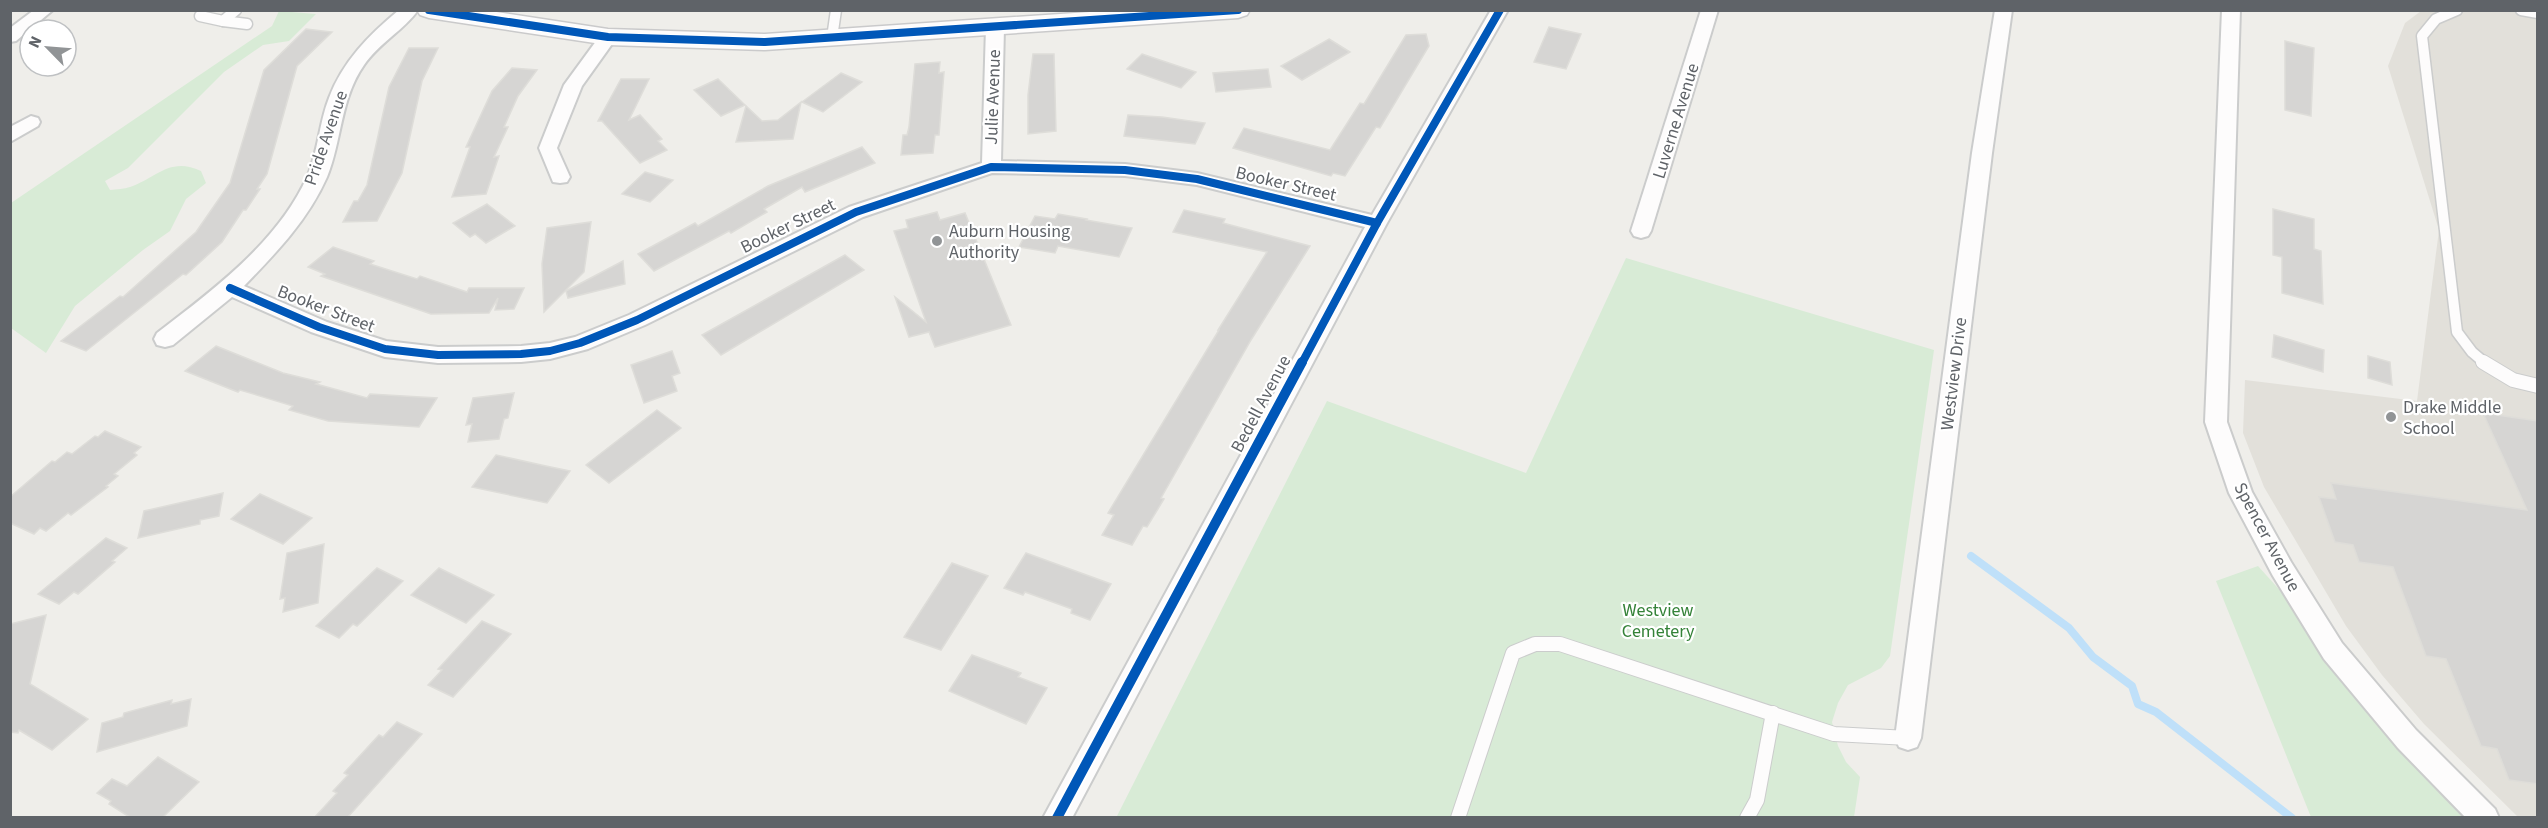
<svg xmlns="http://www.w3.org/2000/svg" width="2548" height="828" font-family="'Source Sans 3',sans-serif">
<rect width="100%" height="100%" fill="#efeeea"/>
<path fill="#e2e0da" d="M2421 11H2537V817H2518L2424 724 2382 675 2346 626 2264 487 2243 433 2245 380 2417 401 2439 230 2388 66 2405 23Z"/>
<g fill="#d8ebd6">
<path d="M279 11 316 14 289 41 263 45 224 72 128 168 105 181 110 190C117 189 124 189 130 187 156 178 170 156 201 171L206 183 186 199 170 231 143 250 75 306 46 353 11 328V203L272 26Z"/>
<path d="M1626 258 1934 350 1890 656 1881 668 1848 685 1838 703 1832 722 1838 746 1846 762 1860 777 1854 817 1116 818 1327 401 1526 473Z"/>
<path d="M2258 566 2485 817H2311L2216 581Z"/>
</g>
<g fill="none" stroke-linecap="round" stroke-linejoin="round">
<path stroke="#bfe0f9" stroke-width="8" d="M1971 556 2069 628 2093 657 2132 686 2138 704 2156 712 2292 818"/>
</g>
<g fill="#d6d5d3" stroke="#deddd9" stroke-width="1.5">
<path d="M1549 27 1581 34 1566 69 1534 62Z"/>
<path d="M306 29 332 32 297 66 267 174 257 189H260L246 210H243L222 242 186 275 183 274 86 351 61 341 120 296 123 297 196 232 230 183 264 70Z"/>
<path d="M1426 34 1429 46 1380 128 1376 127 1345 176 1333 173 1331 176 1233 148 1244 128 1330 150 1360 103 1364 104 1406 35Z"/>
<path d="M1329 39 1350 52 1302 80 1281 66Z"/>
<path d="M2285 41 2314 48 2311 116 2285 110Z"/>
<path d="M409 48H438L422 81 402 173 377 221 343 222 354 201H358L367 185 389 87Z"/>
<path d="M1033 54H1054L1056 131 1028 134V95Z"/>
<path d="M1142 54 1196 72 1181 88 1127 69Z"/>
<path d="M940 62 939 73 944 72 939 135H935L933 153 901 155 903 135H907L909 127 915 64Z"/>
<path d="M512 68 537 70 518 96 504 127H508L494 157 499 156 486 194 452 197 470 147H466L492 91Z"/>
<path d="M1268 69 1271 87 1216 92 1213 73Z"/>
<path d="M841 73 862 82 823 112 802 102Z"/>
<path d="M621 79H649L629 120 640 115 662 139 658 141 667 150 640 163 602 121H598Z"/>
<path d="M718 79 745 105 721 116 694 90Z"/>
<path d="M801 102 793 139 736 142 746 106 762 121 778 120Z"/>
<path d="M1128 115 1162 117 1205 123 1195 144 1124 136Z"/>
<path d="M862 147 875 163 805 192 802 187 764 209 767 212 731 233 729 231 654 271 638 254 695 223 698 226 768 186Z"/>
<path d="M645 172 673 180 650 202 622 194Z"/>
<path d="M487 204 515 226 486 243 475 234 470 237 453 223Z"/>
<path d="M2273 209 2314 219V249L2321 251 2323 304 2282 293V257L2273 255Z"/>
<path d="M1184 210 1225 219 1223 223 1310 246 1251 340 1161 498 1164 499 1147 527 1143 526 1132 545 1102 535 1114 515 1108 513 1219 330H1218L1267 252 1173 232Z"/>
<path d="M937 212 940 220 965 213 1011 325 935 347 929 332 909 337 895 297 926 322 894 231 908 228 906 220Z"/>
<path d="M1058 214 1087 219 1086 220 1132 228 1119 257 1058 246 1055 253 1019 247 1035 216 1055 219Z"/>
<path d="M591 222 584 272 544 312 542 264 547 228Z"/>
<path d="M333 247 374 261 370 264 417 279 420 276 467 292 469 288H524L514 309 495 310 498 298 489 313 431 314 321 276 325 274 308 267Z"/>
<path d="M845 255 864 270 721 355 702 335Z"/>
<path d="M623 261 625 284 568 298 566 291Z"/>
<path d="M2274 335 2324 350 2323 372 2272 357Z"/>
<path d="M216 346 283 373 320 382 316 384 367 398 370 394 437 398 419 427 328 421 289 410 293 406 240 390 238 392 185 371Z"/>
<path d="M672 351 680 373 672 376 677 391 644 403 631 365Z"/>
<path d="M2368 356 2390 362 2392 385 2368 378Z"/>
<path d="M514 393 508 418 504 419 499 439 468 442 472 424 466 425 473 398Z"/>
<path d="M657 410 681 428 609 483 586 465Z"/>
<path d="M2483 413 2538 421V784L2509 780 2497 749 2481 746 2446 659 2426 656 2393 567 2359 562 2353 545 2335 542 2319 497 2336 499 2331 483 2527 510Z"/>
<path d="M105 431 141 447 134 453 137 455 114 474 118 476 106 486 108 487 71 515 68 513 46 531 40 528 34 534 10 523V497L52 461 55 462 67 452 72 454 95 436 98 437Z"/>
<path d="M496 455 546 466 570 471 547 503 472 487Z"/>
<path d="M223 493 219 516 200 520V524L138 538 144 511Z"/>
<path d="M260 494 312 518 283 544 231 519Z"/>
<path d="M106 538 127 548 112 561 115 562 78 594 74 592 59 604 38 594Z"/>
<path d="M324 544 318 603 283 612 285 598 280 599 287 553Z"/>
<path d="M1026 553 1111 584 1090 620 1071 613 1072 609 1025 592 1023 595 1004 588Z"/>
<path d="M952 563 988 576 941 650 904 637Z"/>
<path d="M377 568 403 581 357 626 353 624 339 638 316 626Z"/>
<path d="M439 568 494 595 466 623 411 595Z"/>
<path d="M46 615 30 684 88 719 52 750 19 730 18 733 10 732V624Z"/>
<path d="M482 621 511 634 453 697 428 685 442 670 438 669Z"/>
<path d="M972 655 1021 673 1018 677 1047 688 1026 724 949 691Z"/>
<path d="M191 699 187 726 97 752 102 723 123 717 124 713 172 700 171 704Z"/>
<path d="M397 722 422 734 347 818H314L337 793 333 791 348 775 344 773 379 735 383 737Z"/>
<path d="M158 757 199 782 162 818H131L109 804 111 801 97 793 112 779 127 786Z"/>
</g>
<g fill="none" stroke-linecap="round" stroke-linejoin="round">
<g stroke="#cbcccc" stroke-width="13">
<g id="lane-far1">
<path d="M2457 10 2436 19 2422 36 2457 332 2472 352 2485 363"/>
<path d="M2521 10 2538 13"/>
<path d="M200 16 223 21 236 10"/>
<path d="M223 21 247 24"/>
<path d="M832 38 836 10"/>
</g>
</g>
<g stroke="#cbcccc" stroke-width="16">
<g id="lane">
<path d="M2483 362 2513 380 2538 386"/>
<path d="M1458 818 1513 653 1535 644H1560L1834 734 1908 738"/>
<path d="M1747 818 1757 800 1773 713"/>
</g>
</g>
<g stroke="#cbcccc" stroke-width="4">
<g id="street">
<path d="M34 10H53L16 41 10 42V28Z"/>
<path d="M399 10H418C404 30 379 43 364 65 340 99 342 141 327 177 308 220 276 253 244 286L327 322 386 341 438 347 521 346 550 343 575 337 629 315 849 207 982 163 986 27 989 23H1001L1004 27 1001 161 1125 164 1197 173 1372 215 1491 10H1508L1387 223 1072 818H1043L1365 227 1197 185 1125 176 992 173 863 217 645 325 588 349 550 359 521 362 438 363 385 357 311 332 232 297 173 345 165 347 157 345 154 339 157 333C212 291 278 242 307 177 318 153 319 123 329 98 343 61 369 35 399 10Z"/>
<path d="M1701 10H1718L1651 231 1648 236 1641 238 1634 236 1631 231Z"/>
<path d="M1995 10H2012L1992 153 1921 738 1917 747 1908 750 1899 747 1895 738 1972 153Z"/>
<path d="M2222 10H2240L2227 422 2252 492 2291 562 2342 643 2416 730 2495 809 2499 818H2466L2398 748 2324 659 2273 576 2229 493 2205 422Z"/>
<path d="M608 32 614 33 617 37 582 86 557 148 570 177 567 182 560 183 553 182 539 148 564 85 602 33Z"/>
<path d="M31 116 38 118 40 122 38 126 10 142V127Z"/>
</g>
</g>
<g stroke="#cacacb" stroke-width="3">
<path id="secondary" d="M417 10H483L608 29 765 34 1119 10H1250L1247 15 1238 18 765 50 608 45 429 18 420 15Z"/>
</g>
<use href="#lane-far1" stroke="#fdfcfc" stroke-width="10"/>
<use href="#lane" stroke="#fdfcfc" stroke-width="14"/>
<use href="#street" fill="#fdfcfc" fill-rule="evenodd"/>
<use href="#secondary" fill="#fdfcfc" fill-rule="evenodd"/>
<g stroke="#fff" stroke-width="10">
<g id="cycleway-far1">
<path d="M429 10 608 37 765 42 1238 10"/>
<path d="M230 288 319 327 385 349 438 355 521 354 550 351 580 343 637 320 856 212 991 167 1125 170 1197 179 1377 223"/>
<path d="M1302 363 1377 223 1500 10"/>
</g>
</g>
<g stroke="#fff" stroke-width="14">
<path id="cycleway" d="M1057 818 1302 362"/>
</g>
<use href="#cycleway-far1" stroke="#0057b8" stroke-width="8"/>
<use href="#cycleway" stroke="#0057b8" stroke-width="10"/>
</g>
<g fill="#919496" stroke="#fff" stroke-width="2">
<circle cx="937" cy="241" r="6"/>
<circle cx="2391" cy="417" r="6"/>
</g>
<g text-anchor="middle" dominant-baseline="central" stroke-width="4.5" stroke-linejoin="round" paint-order="stroke">
<g font-size="18" fill="#5f6368" stroke="#fff">
<text transform="translate(993 97) rotate(-88)">Julie Avenue</text>
<text transform="translate(1676 121) rotate(-73)">Luverne Avenue</text>
<text transform="translate(326 138) rotate(-71)">Pride Avenue</text>
<text transform="translate(1286 184) rotate(13)">Booker Street</text>
<text transform="translate(788 226) rotate(-26)">Booker Street</text>
<text transform="translate(326 309) rotate(21)">Booker Street</text>
<text transform="translate(1954 374) rotate(-83)">Westview Drive</text>
<text transform="translate(1261 404) rotate(-62)">Bedell Avenue</text>
<text transform="translate(2267 537) rotate(62)">Spencer Avenue</text>
</g>
<g font-size="18" fill="#5f6368" stroke="#fff" text-anchor="start">
<text x="949" y="231">Auburn Housing<tspan x="949" dy="21">Authority</tspan></text>
<text x="2403" y="407">Drake Middle<tspan x="2403" dy="21">School</tspan></text>
</g>
<g font-size="18" fill="#348238" stroke="#fff">
<text x="1658" y="610">Westview<tspan x="1658" dy="21">Cemetery</tspan></text>
</g>
</g>
<rect width="2548" height="828" fill="none" stroke="#5f6368" stroke-width="24"/>
<g transform="translate(48 48) rotate(295)"><circle r="28" fill="#ffffff" stroke="#bfc1c3" stroke-width="1.5"/>
<path d="M0-4.5L10 22L0 15L-10 22Z" fill="#919496"/>
<text y="-9" font-size="16" font-weight="bold" text-anchor="middle" fill="#5f6368">N</text>
</g>
</svg>
